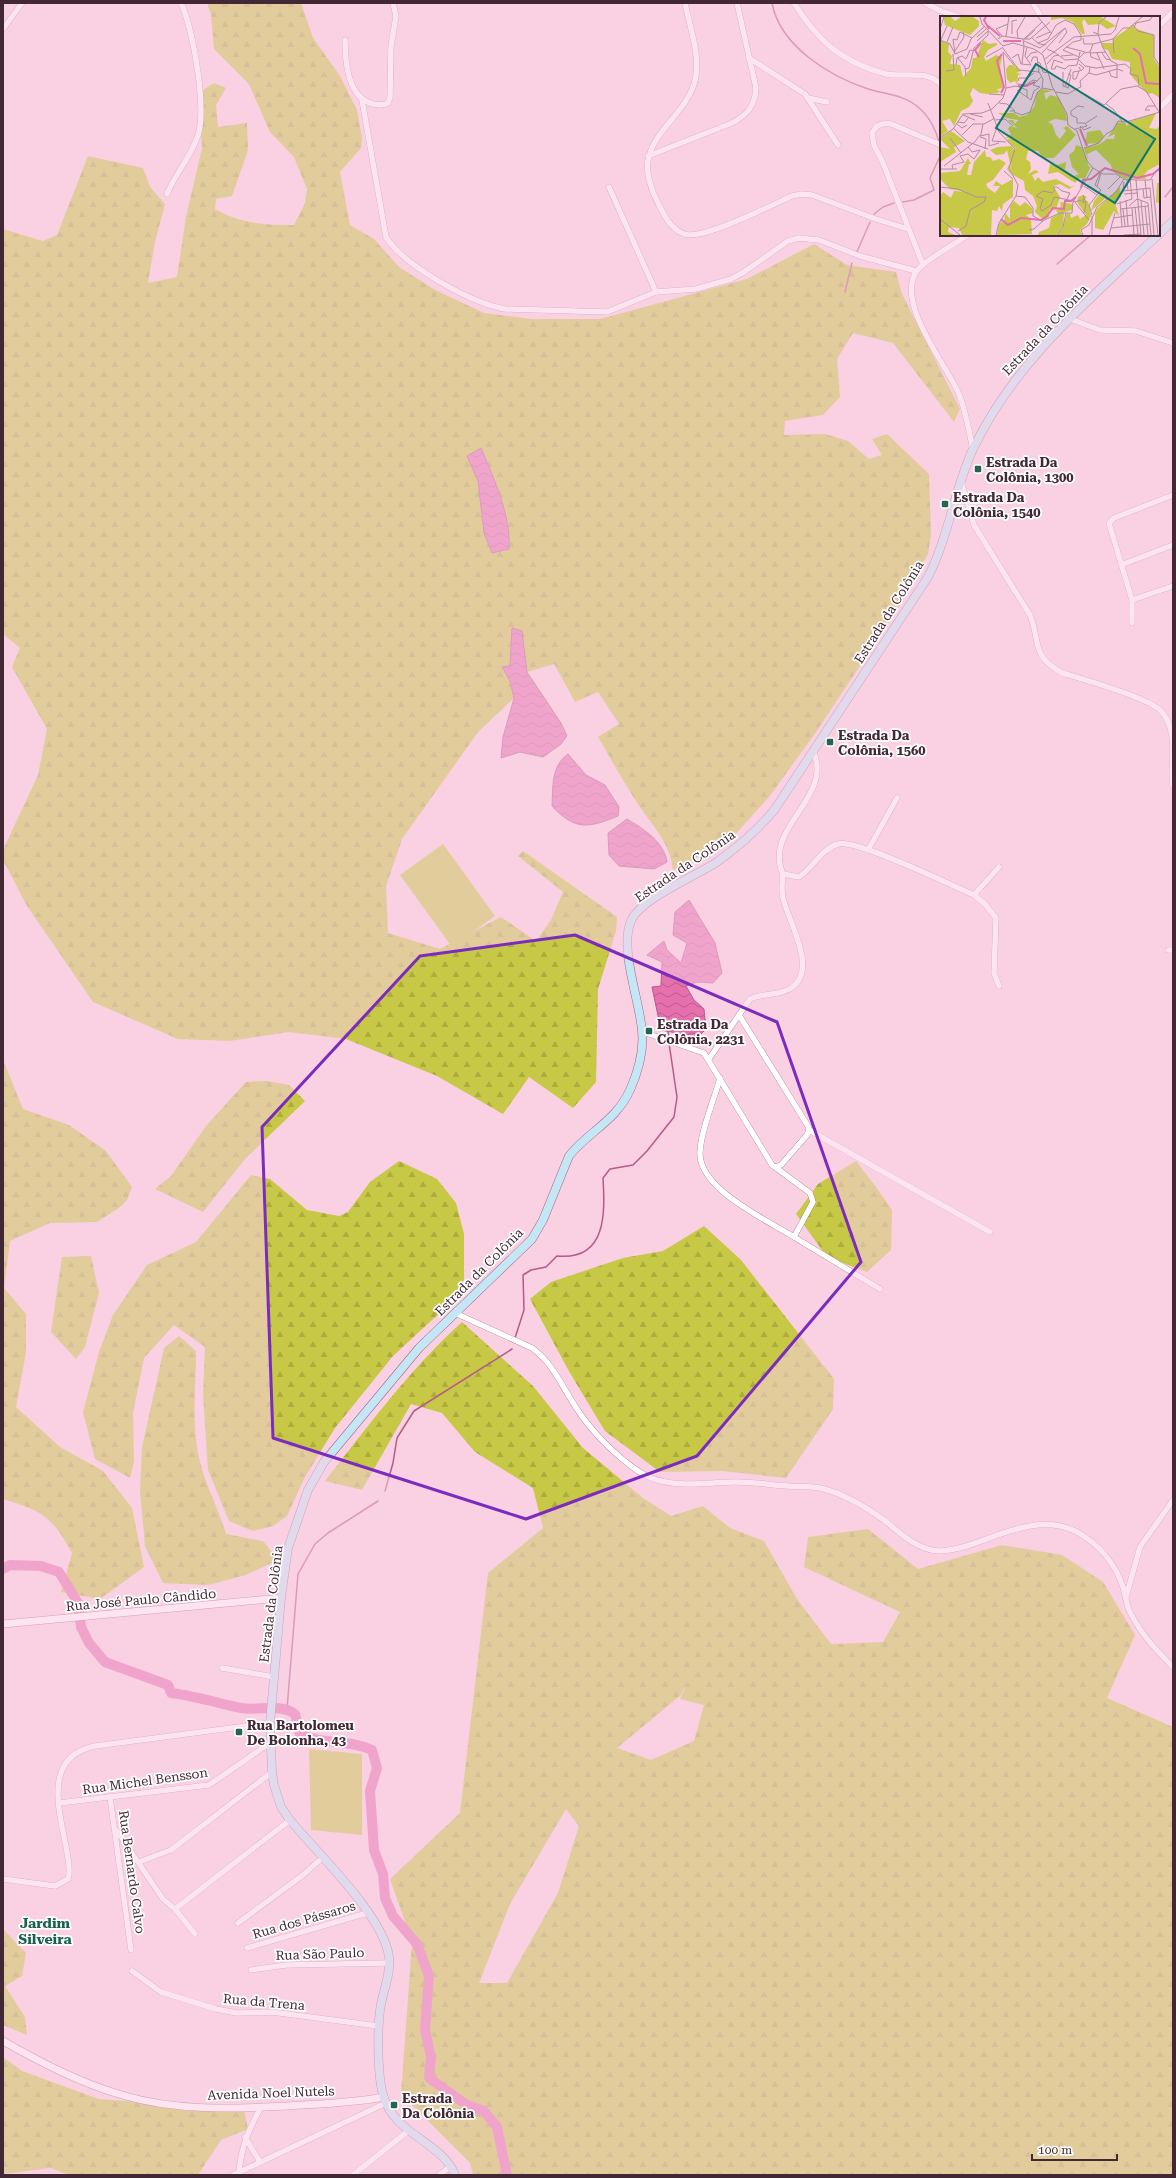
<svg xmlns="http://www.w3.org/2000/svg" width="1176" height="2178" font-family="'Roboto Serif',serif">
<defs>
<pattern id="forest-firs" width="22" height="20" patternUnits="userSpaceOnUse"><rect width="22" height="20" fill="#c7c846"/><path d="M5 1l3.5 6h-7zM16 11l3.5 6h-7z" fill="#acac3e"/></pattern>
<pattern id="water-waves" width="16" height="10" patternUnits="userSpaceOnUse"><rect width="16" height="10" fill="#e670ad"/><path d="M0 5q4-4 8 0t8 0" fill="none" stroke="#bc5c8e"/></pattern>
</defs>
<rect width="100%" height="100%" fill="#fad0e3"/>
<g fill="url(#forest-firs)" fill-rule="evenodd">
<path d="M207 3H301L313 38 340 76 357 110 362 138 361 148 340 172 350 225 374 239 399 267 435 290 484 313 532 319H600L747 279 814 244 847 265 896 272 902 294 960 409 954 422 893 343 853 333 837 359 840 397 823 415 785 421 784 435 825 434 848 441 869 459 882 455 872 439 887 434 929 474 931 535 928 554 897 610 814 735 769 797 732 838 673 870C671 842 648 821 634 798 621 778 610 757 598 737L619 724 598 692 575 702 554 664 527 672 522 631 510 666 502 668 510 681 514 698 478 732 402 839 386 886 388 933 440 949 501 917 536 941 551 920 563 892 518 856 523 851 617 917 616 931 598 989 596 1082 573 1108 529 1077 503 1114 437 1076 346 1039 289 1032 229 1041 178 1039 93 1002 27 906 3 860V850L38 775 47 729 12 667 20 648 3 634V229L43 241 57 235 88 156 143 168 150 187 165 204 155 242 148 283 177 277 186 217 202 148 200 117 203 90 214 83 226 88 216 105 218 127 247 123 248 150 232 196 216 199 215 209C240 224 266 225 294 225L305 203 307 189 294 157 270 132 249 84 214 49 211 15ZM478 481 508 549 492 553 484 533Z"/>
<path d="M3 1060 23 1109 69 1125 106 1151 132 1187 127 1200 119 1208 97 1222 50 1223 10 1241 4 1288 26 1314V1352L16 1407 60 1447 103 1471 132 1508 144 1567 100 1599 61 1592 72 1553C52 1516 42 1511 3 1499Z"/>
<path d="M267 1081 289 1085 305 1101 245 1159 203 1212 155 1189 171 1176 206 1126 246 1082Z"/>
<path d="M399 1161 437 1179 456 1203 464 1234V1280L445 1308 393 1356 335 1428 305 1477 287 1516 273 1526 253 1531 229 1521 208 1470 203 1395 205 1347 174 1325 144 1358 133 1413 134 1462 130 1478 95 1459 83 1412 99 1352 113 1315 147 1265 196 1242 251 1175 270 1179 307 1210 339 1216 348 1212 370 1182Z"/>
<path d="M856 1161 876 1187 892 1210 891 1250 867 1272 827 1257 796 1214 818 1184Z"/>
<path d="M704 1226 741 1260 834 1379 833 1409 786 1478 722 1471 660 1472 605 1431 570 1373 530 1299 551 1282 623 1258 663 1251Z"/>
<path d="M91 1256 99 1293 85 1347 76 1359 51 1332 62 1257Z"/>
<path d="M462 1322 533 1386 583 1448 643 1498 671 1516 703 1506 730 1528 764 1541 797 1599 831 1644 883 1642 900 1612 804 1567 808 1537 868 1529 918 1569 1002 1545 1062 1555 1103 1582 1135 1635 1107 1698 1173 1727V2175H473L470 2163 401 2094 412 1942 390 1879 460 1813 488 1573 543 1528 533 1488 475 1452 442 1413 411 1404 362 1490 325 1481C368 1426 410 1369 462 1322ZM690 1677 680 1699 704 1705 694 1741 651 1760 617 1748 681 1695ZM566 1809 579 1826 558 1893 507 1983H479L510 1904Z"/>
<path d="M179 1336 196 1351C196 1388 191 1426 200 1462 206 1486 219 1510 226 1534L263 1541 278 1560 246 1575 208 1585 163 1583 145 1546 140 1491 142 1447 164 1348Z"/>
<path d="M3 1929 26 1953 22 1976 5 1986 25 2017 27 2035 3 2025Z"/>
<path d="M3 2057 22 2071 99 2099 244 2110 248 2129 221 2140 198 2175H70L50 2168 3 2174Z"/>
</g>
<g fill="#c7c846">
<path d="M443 844 495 916 452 947 400 875Z"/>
<path d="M309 1749 362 1754V1835L311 1830Z"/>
</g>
<g fill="url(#water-waves)" stroke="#b55a89">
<path d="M481 448C494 479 511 515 509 549L492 553 484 533 478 481 467 456Z"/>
<path d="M512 628 522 631 527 672 561 723 567 736 561 744 543 757 520 752 501 758 503 737 514 698 510 681 502 667 510 666Z"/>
<path d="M568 754 586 775 605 785 619 807 618 816C589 828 575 831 552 806 553 787 551 766 568 754Z"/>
<path d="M627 819C644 829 664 842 667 862L654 869 619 866 609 855 608 833Z"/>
<path d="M689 900 715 943 722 973 713 983 697 982 686 986 694 1000 704 1009 706 1029 698 1037 661 1030 652 987 661 986 662 962 647 955 664 941 667 950 681 963 687 943 673 935 675 912Z"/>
</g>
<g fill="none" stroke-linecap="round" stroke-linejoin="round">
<g stroke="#b55a89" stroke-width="1.5">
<path d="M772 3C780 46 829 76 868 89 884 94 906 95 919 108 929 116 936 130 939 142"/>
<path d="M1165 197 1173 187"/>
<path d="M903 202 914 200 934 190 930 178 941 154"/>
<path d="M874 214 883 207 894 203"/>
<path d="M856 254 870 222"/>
<path d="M1057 264 1091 235"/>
<path d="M845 292 852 263"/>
<path d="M668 1031 669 1039"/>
<path d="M515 1338 524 1310 523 1275 531 1270 546 1267 557 1256C607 1261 605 1213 603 1178L610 1169 633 1165 647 1151 674 1117 677 1097 669 1043"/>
<path d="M385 1491 393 1463 397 1438 414 1411 512 1349"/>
<path d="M287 1709 298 1574 315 1544 328 1533 378 1501"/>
</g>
<path stroke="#e670ad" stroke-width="10" d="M3 1569 10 1565 41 1566 59 1572 78 1603 81 1627 89 1643 105 1662 168 1685 171 1693C195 1696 218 1703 241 1708 259 1711 279 1703 295 1714L300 1734C322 1745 349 1739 372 1750L377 1768 370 1791 374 1850 383 1874 385 1898 393 1916 417 1944 429 1976 425 2030 431 2057 429 2078 467 2105 484 2111 497 2127 507 2175"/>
<g stroke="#a46684" stroke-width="6">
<g id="minor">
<path d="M685 3C690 28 702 59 694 84 686 111 657 128 649 156 644 171 652 192 659 205 665 217 671 229 684 234 701 241 772 205 792 196L802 194 812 195 876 219 908 229"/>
<path d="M794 3C818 41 841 62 886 74 904 78 929 69 941 85"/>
<path d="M925 3 941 11 960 17"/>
<path d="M1033 3 1041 17"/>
<path d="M1159 26 1173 12"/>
<path d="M3 29 22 3"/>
<path d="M345 40C345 61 348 98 373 104 378 105 383 106 388 103L390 98 391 46 396 16 393 3"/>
<path d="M749 58 805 94 838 145"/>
<path d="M808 98 827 102"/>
<path d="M362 100 386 237C404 266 471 303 505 309L607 312 656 292 696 289 731 279 744 272 788 241 799 238 819 240 860 256 916 271"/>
<path d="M1159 109 1173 94"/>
<path d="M648 156 732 123C747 115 755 106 756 88L737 3"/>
<path d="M609 187 656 292"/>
<path d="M167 194C175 174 190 158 197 138 208 112 193 29 181 3"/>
<path d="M968 235C956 243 923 261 916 272 896 304 946 364 959 394 966 412 969 431 973 450"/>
<path d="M923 265 883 163 874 145 872 133C876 125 882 122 891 124L941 145"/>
<path d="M1070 319 1100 330 1136 331 1173 343"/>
<path d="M961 481 974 525 1030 615C1041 642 1030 655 1062 673 1082 679 1146 697 1160 710 1167 717 1171 727 1172 737 1175 754 1170 770 1173 786"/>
<path d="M1121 565 1173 545"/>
<path d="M1132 600 1173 586"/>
<path d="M1132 623V600L1109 523 1114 518 1173 495"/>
<path d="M813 751C835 797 762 828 783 874L799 877C813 868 821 849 838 844 855 838 953 886 974 895L985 904 996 918 994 973 999 986"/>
<path d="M868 850 897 798"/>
<path d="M974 895 999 867"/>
<path d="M1168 950H1173"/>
<path d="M643 1032 704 1053 772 1165 775 1167 781 1165 807 1135 809 1130 808 1126 739 1015 750 999C763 993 779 996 791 988 819 970 788 921 783 898 781 890 782 882 783 874"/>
<path d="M709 1059 739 1015"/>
<path d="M720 1078C714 1100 701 1130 700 1152 698 1189 767 1220 794 1237"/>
<path d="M809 1130 990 1232"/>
<path d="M775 1167 810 1193 813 1202 794 1237 880 1289"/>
<path d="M455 1313 532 1348C554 1364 562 1387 577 1409 592 1432 615 1455 638 1471 667 1491 704 1482 736 1482 754 1482 771 1485 788 1486 800 1487 813 1486 824 1489 844 1494 867 1508 884 1520 900 1533 917 1550 939 1551 947 1551 955 1549 963 1547 998 1537 1038 1513 1075 1531 1098 1543 1115 1563 1123 1587 1126 1596 1126 1606 1131 1614 1142 1635 1156 1650 1173 1667"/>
<path d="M1126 1597 1140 1547 1173 1500"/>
<path d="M222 1668 274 1677"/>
<path d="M110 1797 131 1950"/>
<path d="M59 1803 209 1785 270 1743"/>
<path d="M117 1831 163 1899 175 1909 195 1934"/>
<path d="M139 1862 171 1850 272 1772"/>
<path d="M3 1879 55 1886 68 1879C71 1870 68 1860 67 1852 60 1813 41 1757 95 1746L270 1723"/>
<path d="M175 1909 290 1820"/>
<path d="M238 1923 303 1875 322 1858"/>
<path d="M247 1948 367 1913"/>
<path d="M251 1970 286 1965 389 1963"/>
<path d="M132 1971 161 1992 216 2009 237 2013 272 2012 378 2026"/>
<path d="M245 2137 260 2162"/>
<path d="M239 2172C241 2147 249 2129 261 2107"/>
<path d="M233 2175 386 2103"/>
<path d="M353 2175 408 2131"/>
<path d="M439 2175 451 2166"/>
</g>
</g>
<g stroke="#a46684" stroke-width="8">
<g id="tertiary">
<path d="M3 1624 281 1598"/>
<path d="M3 2041C40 2062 80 2083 122 2095 175 2111 232 2109 287 2106 320 2104 352 2103 384 2097"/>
</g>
</g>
<g stroke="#a46684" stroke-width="9">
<g id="secondary">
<path d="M1159 234 1173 221"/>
<path d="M455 2175C443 2143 396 2135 384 2098 377 2077 377 2026 381 2004 384 1989 391 1972 389 1957 384 1916 317 1853 290 1820L281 1807 274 1785 272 1772 270 1723 281 1598 288 1548 308 1490 324 1462 419 1348 532 1239 543 1220 569 1156C589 1131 616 1121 630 1090 638 1072 644 1050 642 1031 640 1001 619 949 631 921 640 899 696 876 717 862 739 846 758 830 775 809L928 577C949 536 954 490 973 449 1015 361 1089 300 1158 235"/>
</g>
</g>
<use href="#minor" stroke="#fff" stroke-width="5.5"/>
<use href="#tertiary" stroke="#fff" stroke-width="7"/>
<use href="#secondary" stroke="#c4e7f5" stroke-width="8"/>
</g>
<path d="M0 0H1176V2178H0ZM575 935 777 1022 861 1262 697 1456 526 1519 273 1438 262 1127 420 956Z" fill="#fad0e3" fill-opacity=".55" fill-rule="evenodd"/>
<path fill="none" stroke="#7b2cbf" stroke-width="3" stroke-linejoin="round" d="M575 935 777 1022 861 1262 697 1456 526 1519 273 1438 262 1127 420 956Z"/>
<g fill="#256451" stroke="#fff" stroke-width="1.5">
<rect x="974" y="465" width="8" height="8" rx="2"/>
<rect x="941" y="500" width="8" height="8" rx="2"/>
<rect x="826" y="738" width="8" height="8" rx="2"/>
<rect x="645" y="1027" width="8" height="8" rx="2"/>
<rect x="235" y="1728" width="8" height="8" rx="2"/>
<rect x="390" y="2101" width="8" height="8" rx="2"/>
</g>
<g text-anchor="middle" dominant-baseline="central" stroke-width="3.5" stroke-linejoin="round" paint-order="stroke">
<g font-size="13" fill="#422834" stroke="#fff">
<text transform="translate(1045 330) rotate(-47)">Estrada da Colônia</text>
<text transform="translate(889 612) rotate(-58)">Estrada da Colônia</text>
<text transform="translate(685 866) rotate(-34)">Estrada da Colônia</text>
<text transform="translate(479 1272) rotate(-45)">Estrada da Colônia</text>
<text transform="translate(141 1600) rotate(-5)">Rua José Paulo Cândido</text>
<text transform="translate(271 1604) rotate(-83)">Estrada da Colônia</text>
<text transform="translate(145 1781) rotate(-8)">Rua Michel Bensson</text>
<text transform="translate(132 1872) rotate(82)">Rua Bernardo Calvo</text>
<text transform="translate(304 1920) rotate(-16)">Rua dos Pássaros</text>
<text transform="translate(320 1954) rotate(-2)">Rua São Paulo</text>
<text transform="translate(264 2002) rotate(5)">Rua da Trena</text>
<text transform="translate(271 2093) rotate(-2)">Avenida Noel Nutels</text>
</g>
<g font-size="13" font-weight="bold" fill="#422834" stroke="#fff" text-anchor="start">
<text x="986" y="462">Estrada Da<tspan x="986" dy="15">Colônia, 1300</tspan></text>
<text x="953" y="497">Estrada Da<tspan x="953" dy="15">Colônia, 1540</tspan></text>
<text x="838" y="735">Estrada Da<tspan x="838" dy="15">Colônia, 1560</tspan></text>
<text x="657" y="1024">Estrada Da<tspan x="657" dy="15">Colônia, 2231</tspan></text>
<text x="247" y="1725">Rua Bartolomeu<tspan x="247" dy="15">De Bolonha, 43</tspan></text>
<text x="402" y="2098">Estrada<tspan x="402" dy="15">Da Colônia</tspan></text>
</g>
<g font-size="14" font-weight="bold" fill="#16624e" stroke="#fff">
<text x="45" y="1923">Jardim<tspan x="45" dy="16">Silveira</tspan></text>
</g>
</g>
<g transform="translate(940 16)">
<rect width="220" height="220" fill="#fad0e3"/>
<path d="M3 1H11L15 5 21 1H33L39 5V10L30 19 5 9ZM111 1H161L176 10 167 13 160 8 148 9 144 3 142 6 145 18H142L133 6 122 2 111 4ZM193 9 194 12 214 19V43L220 52V82L212 77 208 78 200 70 190 58V46L172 43 168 34 164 33 161 27H173V23ZM43 24 49 28 57 27V29L48 34 44 41 46 45 56 39 62 41 60 50 64 71 56 74 60 75 58 77 47 78 40 77 33 72 30 78 33 85 29 91 21 95 14 110 10 103 2 105 8 115 0 121 1 25 9 28 8 36 12 40 10 48 20 49 23 61 31 52 33 42H36ZM69 49H74L81 55 76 57 82 58 78 59 77 68 75 65 70 67 67 63 66 53ZM102 73 112 75 104 77 106 84 110 79 118 81 126 98 127 105 115 103 108 106 112 108 116 119 120 123 126 115 124 112 121 113 127 110 136 119 114 142H103L98 135H88L86 143 90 146 91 153 88 158 95 154 99 156 92 159 95 165 98 161 103 166 116 163 131 171 136 169 129 173 120 168 113 170 120 181 116 193 109 194V201L104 204 95 196 97 190 93 180 85 174 84 165 73 159 70 152 72 147 69 152 72 160 67 153 70 147 67 134 64 138 56 139 50 134 58 131 71 130 75 135 76 133 66 124 71 122H65L71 118 68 113 70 110 77 112 68 104H73L75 108 78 104 66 102 58 97H74L80 101 87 99 94 91 97 76ZM216 97 209 112 217 113 220 109V148L207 155 204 159 206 163 184 162 172 155 171 149 156 134 147 138 148 145 144 132 160 128 167 123H174L175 118 168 121 177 107 184 106 187 110 191 105ZM160 114 164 120 159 127 145 128 147 116ZM11 115 25 125 14 131 16 136 0 146V131L10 133 0 123ZM136 129 142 131 149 151 151 150 145 163 140 162 135 167 118 156 108 158 110 148 118 149 126 146 125 154 134 160 139 158 132 151 129 139 134 135ZM45 134 46 141H50L53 145 59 143 66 147 53 164 46 168 48 172 55 177 60 170H53L56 165 62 169 73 163V181L63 188 62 195 59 190 57 195 52 194 51 219H22L19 212 9 211 8 216 15 219H0V180L3 176 11 182 14 175 27 176 10 173 0 163V157L20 155 28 142 31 148H29L27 159H31L34 146ZM217 167H220V206L219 187 216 186ZM180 171 181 181 175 187 179 200 174 195 163 214 155 212V197L158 192ZM164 178 168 180 151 195 154 185 159 179ZM143 179 147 181 144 184 148 185 151 199 147 208 140 214 142 219H117L123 212 127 197 130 198 131 202 138 199 140 203 146 199 137 186 138 181ZM74 185 80 190 85 186 92 192 93 197 86 199 91 203 92 218 57 219 59 209 61 205 64 207 65 197 70 203V190ZM120 186 132 188V194L118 198 116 194 121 191ZM121 197H124L123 210 116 219H98L99 216 109 212 111 202Z" fill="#c7c846"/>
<path fill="none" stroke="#e670ad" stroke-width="2" d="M46 1 44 4 49 13M48 10 60 20M63 25H81M193 32 200 38 206 67 220 68M39 41 35 34 41 27M78 70H86L95 66M61 77 64 71 57 45 62 38M140 113 147 130M141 172 143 164 151 163 165 152 197 162 213 158 220 152M61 203 68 209 81 202 101 204 107 200 113 192 124 193 125 185H131L136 181"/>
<path fill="none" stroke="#b08d9d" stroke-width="1" d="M40 1 42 8 63 30M98 1 112 18M193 9 198 15 214 19M194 12 196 7 210 4 212 1M0 13 4 1M153 16 158 18 163 32 171 45 177 48V53M72 18V5L77 4M158 18 159 7 166 1M214 19V41L220 50M62 20 56 13 68 8M66 20 69 1M37 21 46 13M78 22 77 15 85 1M92 22 99 28 106 29M96 22 110 16M143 22 144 28H153M58 23 62 20 83 23 84 30M83 23H90L110 6M84 23 102 6M85 23 95 14M173 23 174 37M0 24 10 28 15 38 27 33 31 23 45 10M37 25 48 15M84 25 100 32 125 12M0 26 7 10M7 26 13 11M98 27 108 23 116 9 125 4 134 8 141 19M119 27 127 16 125 12M63 30 73 27 94 33 103 39 112 70 127 98 128 109 137 115 147 145 153 152 163 158H176L184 163 197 164H210L216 155 220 154M62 31 79 54 99 56M126 31 145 36M107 33 114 36 134 21 171 18 175 14 179 1M15 35 24 21 23 16M63 36 74 49M150 36 151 41 159 44M102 37 125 12M150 37 166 36M157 37 164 53M162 37 166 43 171 44M15 38 13 23 17 24 20 16 32 22M121 40 133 39M46 41 62 32M139 41 123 34 133 26 141 24V19M18 42 25 51 26 60M72 42 78 38 81 48 91 49 85 40 87 31M87 42 91 37 97 36M105 43 114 36 125 44 138 43 144 37 150 36 153 28 173 23 183 12H189L202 1M139 44 145 50 156 52 185 48 191 53 190 58 198 60 199 70M91 46 93 41H97L99 56 103 63 102 72 114 74M97 46 100 47 103 56 109 57M123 47 114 44 111 53H115L116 50 125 53 128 50 137 49 140 36M82 48 84 30M107 48 114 40 119 39M139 48 144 52 141 55 139 51M16 49 17 42 22 40 26 43 30 34 33 35M25 53 29 52 34 32 48 19V15M6 55 14 54 13 38M139 55 136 63H133V56L139 55H140M169 55 171 60 177 62V53M123 56V70L129 72M149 57 156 59 177 53 183 55M78 65 79 62H87L94 57M77 68 86 69 93 64 97 65M125 70 131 53M100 71 93 69 101 61M128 71 131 59 128 58M66 72 76 70 87 74V81M136 73 141 71 140 65 149 57 150 51M77 74 91 84 94 75 100 71M116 76 128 78 136 73 164 89 181 73 197 70 206 75 219 96M49 78 64 79M48 87 59 116 75 133 69 152 78 169 76 180 59 207 56 219M59 87 67 88 75 95H70M166 88 174 94 182 105M210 94H205L208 90H215M74 96 82 99 90 96 97 77 102 72M30 98 43 101M23 99 35 104M131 99 137 102V107H145L147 110 135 113M131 99V95L138 90 144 91M55 104 65 103 73 110M18 106 24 107 29 101M146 107 157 100M17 108 22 112 27 109M140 110 144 114 151 111M57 111 52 125 66 126M13 112 28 126 48 133M22 119 33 108H44L55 102M40 120 49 118V130L59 127M40 121 46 123 45 133M0 122 13 113 23 98 42 97 52 93 63 82 66 72 63 36M10 122 21 137M33 128 41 118 43 108M28 131 32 136 40 134M144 132 159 127 166 118 173 114 178 105 186 106 220 96M4 150 32 128M0 153H17M13 153 12 149 24 146 20 140 28 138 34 143 40 134M64 155 73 163M187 163 188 175M212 163 218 219M196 164 201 219M205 164 207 182M184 166 183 175 210 172M144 170 157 179M0 171 18 173 36 181H46L44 186 30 194 26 210 18 215M157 171 161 157M210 172 214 219M147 173 149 170 159 177M168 173 180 161M203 173 204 182 211 181M184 178 198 177M143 179 146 187 144 197M76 180 85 181 93 192V200L102 205 120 197H132L133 186 153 152M127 183 130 177 122 175 117 171H113L115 174 112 177 103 175 96 180 103 183 100 192 102 195 111 189 114 181 134 185M186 184 188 210M201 184 204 219M134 185 149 204M180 185 182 211M135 186 140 184 144 187 143 182M177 188 192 183 190 162M189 190 197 183 208 187 211 219M205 190 208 219M195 191 198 219M192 192 194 219M180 193 208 190M183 193 185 210M152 199 149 189 161 174 155 169 160 157M152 200V219M174 202 192 199M0 203 20 219M171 212 210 208M89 214 94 213 103 205M117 219 123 211 126 197M143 219 141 214 149 209 157 191 176 176 184 163M169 219 175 197M184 219 201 218"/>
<path fill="#0f766e" fill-opacity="0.15" stroke="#0f766e" stroke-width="2" d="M96 48 215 123 175 187 56 112Z"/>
<rect width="220" height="220" fill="none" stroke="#422834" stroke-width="2"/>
</g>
<rect width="1176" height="2178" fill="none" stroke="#422834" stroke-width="8"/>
<path d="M1032 2154v6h85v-6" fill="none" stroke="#422834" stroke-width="2"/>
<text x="1038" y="2154" font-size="12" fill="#422834" stroke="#ffffff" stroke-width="3" paint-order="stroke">100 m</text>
</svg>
